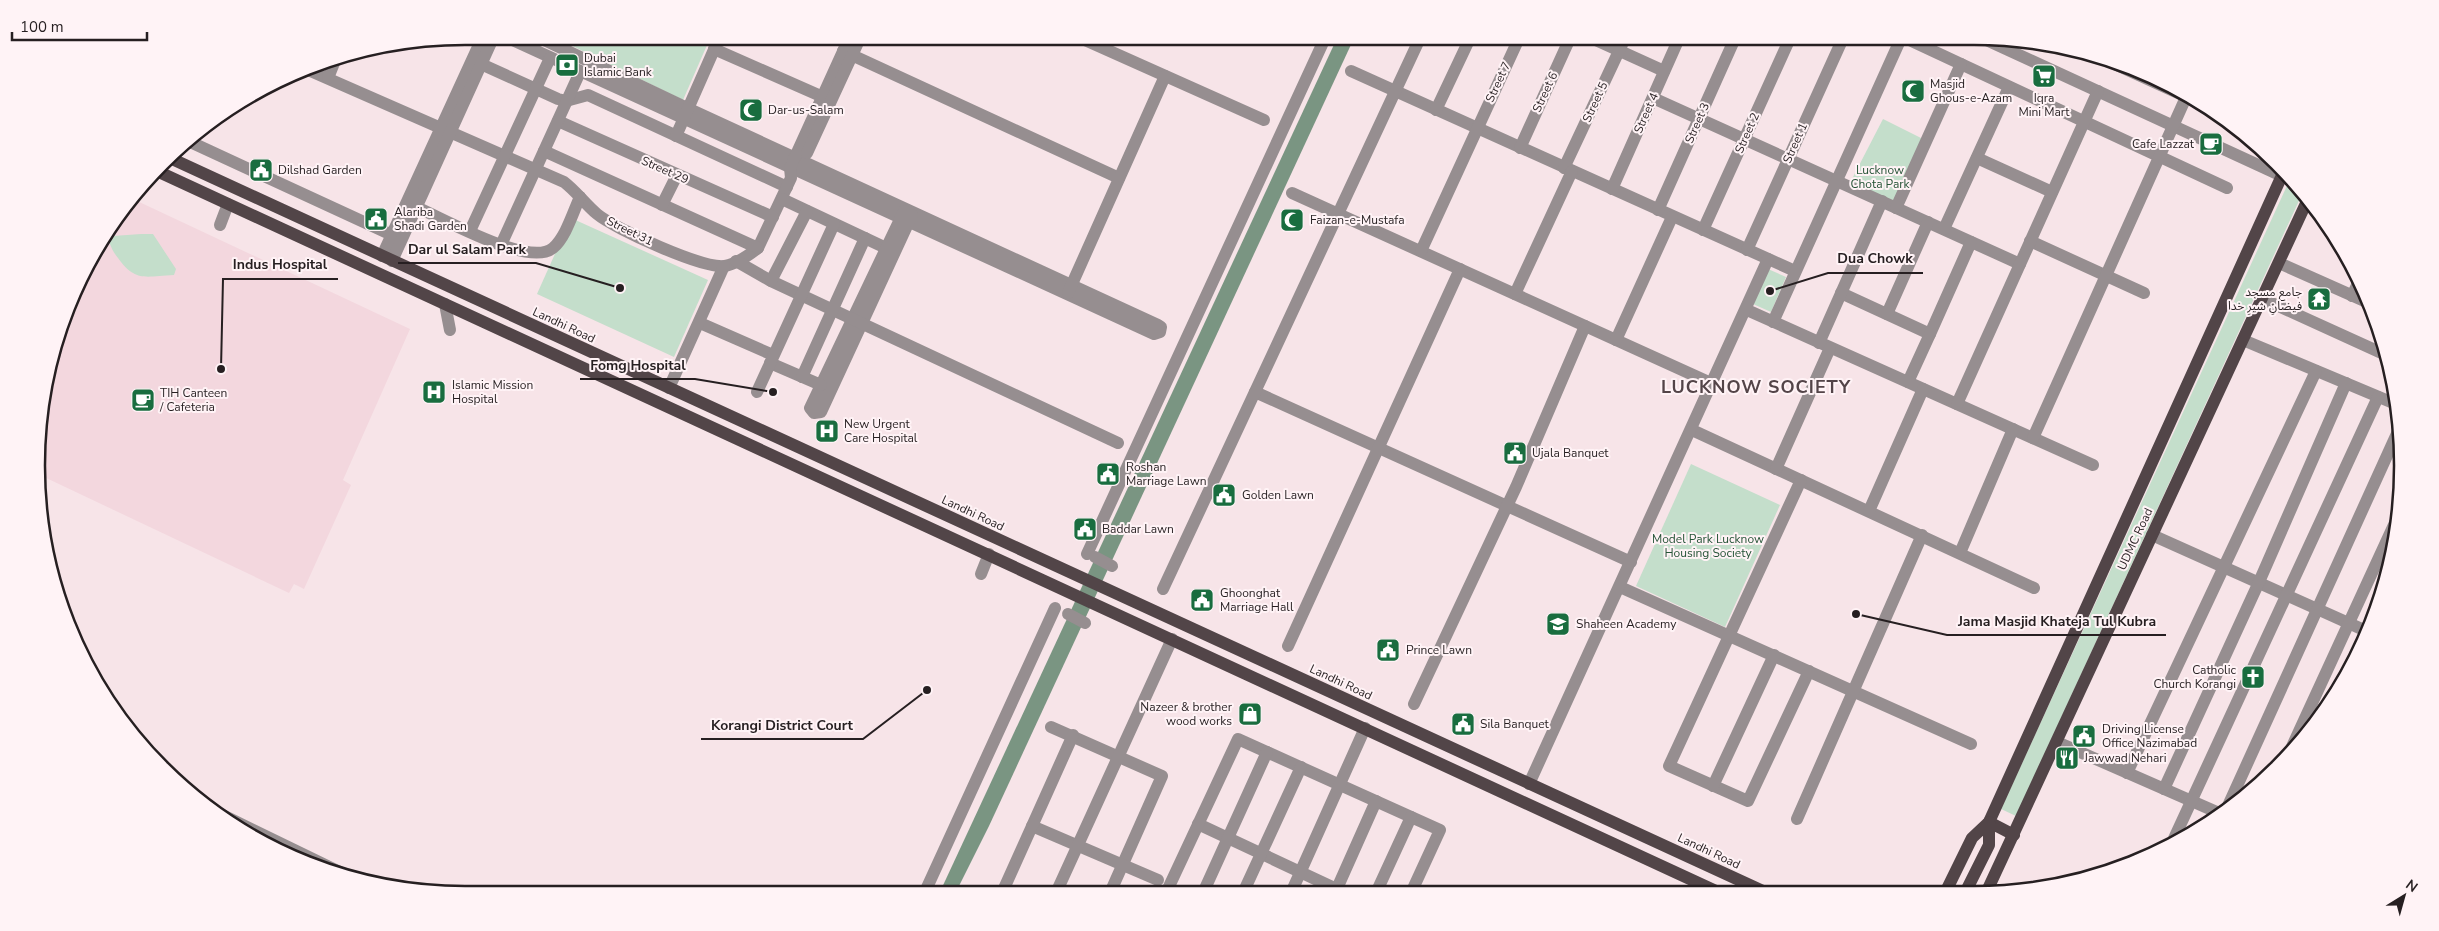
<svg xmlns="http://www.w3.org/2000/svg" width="2439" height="931" font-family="'Nunito Sans','Noto Sans Arabic',sans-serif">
<rect width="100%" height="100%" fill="#f7e4e8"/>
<path fill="#f3d7de" d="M135 200 410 329 343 480 351 485 304 589 294 584 289 593 42 476 40 409 59 328 94 251Z"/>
<g fill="#c4decb">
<path d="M552 36H711L683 100Z"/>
<path d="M1883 119 1923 139 1891 208 1855 191 1852 179Z"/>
<path d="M2291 177 2303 192 2016 816 2001 809Z"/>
<path d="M571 218 708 280 674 357 537 294Z"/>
<path d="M141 234H153L176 269 174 275C146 276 136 283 118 258 114 253 111 248 109 241L113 236Z"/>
<path d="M1768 269 1786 277 1771 312 1753 304Z"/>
<path d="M1691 464 1780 505 1725 627 1636 586Z"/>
</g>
<path fill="#7a9582" d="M1338 36H1355L989 826 955 894H939Z"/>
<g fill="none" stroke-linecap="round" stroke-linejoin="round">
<g stroke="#968e90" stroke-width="12">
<path d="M504 36 1154 334 1160 332 1161 327 1158 325 687 108 536 36"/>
<path d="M1076 36 1264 120"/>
<path d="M1587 36 1664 71"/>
<path d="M1901 36 2227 188"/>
<path d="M1980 37 2282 176"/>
<path d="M714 49 823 97"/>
<path d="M843 51 1119 178"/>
<path d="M2095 55 2200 103"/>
<path d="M481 64 558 99 566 101 588 95 787 187"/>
<path d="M306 69 564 182C576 191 585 204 597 214 615 229 703 269 725 266 736 264 749 255 758 248L791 178 790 168 850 36"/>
<path d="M1351 71 1795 271"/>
<path d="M328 78 336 58"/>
<path d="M1653 98 2020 264"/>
<path d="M1436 110 1471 36"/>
<path d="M558 121 773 217"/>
<path d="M676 136 720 36"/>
<path d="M186 140 392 235"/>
<path d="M1520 148 1571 36"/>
<path d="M544 151 758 248"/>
<path d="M807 153 861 36"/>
<path d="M1977 158 2052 192"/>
<path d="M1564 168 1626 36"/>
<path d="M1612 189 1680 36"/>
<path d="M1292 193 1713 384"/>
<path d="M782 199 886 248"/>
<path d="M662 205 677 175"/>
<path d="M416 207C443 218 529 268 553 248 566 237 573 212 580 197"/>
<path d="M1896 208 1961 64"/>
<path d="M1658 210 1736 36"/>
<path d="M904 211 810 408 814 413 821 412 912 215"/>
<path d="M220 225 228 204"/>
<path d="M1944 229 2009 87"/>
<path d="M1703 230 1791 36"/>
<path d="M470 231 550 58"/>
<path d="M2030 241 2144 293"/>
<path d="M501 245 580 72"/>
<path d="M1747 250 1844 36"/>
<path d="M1421 251 1520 36"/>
<path d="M382 256 483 36"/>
<path d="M392 261 494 36"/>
<path d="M736 261 771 281 1118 443"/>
<path d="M2279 263 2369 303"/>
<path d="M771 281 807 211"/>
<path d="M1068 293 1165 76"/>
<path d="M1841 293 1930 334 1908 382"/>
<path d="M1515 294 1572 171"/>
<path d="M2352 296 2359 281"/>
<path d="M2263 299 2386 355"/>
<path d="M445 304 450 330"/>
<path d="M1747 310 2093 465"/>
<path d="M1887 314 1928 222"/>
<path d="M1773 322 1902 36"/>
<path d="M700 323 773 355"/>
<path d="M1930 334 1971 242"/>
<path d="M1616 340 1672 217"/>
<path d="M2243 340 2398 405"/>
<path d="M1819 343 1882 201"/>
<path d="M770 363 821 385"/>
<path d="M802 377 865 238"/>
<path d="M669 388 724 266"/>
<path d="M757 392 834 224"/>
<path d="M1255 392 1631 562"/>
<path d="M1957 404 2098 91"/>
<path d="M1692 430 2034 588"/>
<path d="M2033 438 2187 95"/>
<path d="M1776 469 1830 348"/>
<path d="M1801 480 1669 766 1748 801 1809 671"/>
<path d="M1869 511 1923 389"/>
<path d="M2152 535 2364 630"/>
<path d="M1960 553 2013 429"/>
<path d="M1087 554 1326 36"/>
<path d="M1095 557 1112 566"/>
<path d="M981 574 989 554"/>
<path d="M1620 587 1971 744"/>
<path d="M1163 589 1421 36"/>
<path d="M1068 614 1085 623"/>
<path d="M1288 646 1460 269"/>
<path d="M1414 704 1516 487 1585 326"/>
<path d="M1051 727 1162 776 1110 893"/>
<path d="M2057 742 2219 813"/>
<path d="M2290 751 2399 514"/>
<path d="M2127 773 2316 371"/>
<path d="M1529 784 1768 259"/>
<path d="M1713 786 1774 655"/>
<path d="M2164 789 2259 582 2346 383"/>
<path d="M208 808 358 881"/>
<path d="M2227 808 2400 427"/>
<path d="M1797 819 1922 535"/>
<path d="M1198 824 1345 893"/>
<path d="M1032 826 1158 880"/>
<path d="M2171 845 2378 397"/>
<path d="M1002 893 1073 735"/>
<path d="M1056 893 1172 639"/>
<path d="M1166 893 1238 739 1440 830 1411 893"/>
<path d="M1203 893 1267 752"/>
<path d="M1243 893 1301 767"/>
<path d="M1291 893 1365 728"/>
<path d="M1335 893 1376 801"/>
<path d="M1376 893 1411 817"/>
<path d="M924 894 1055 608"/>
</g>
<g stroke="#524548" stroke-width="12">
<path d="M170 158 1765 892"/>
<path d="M159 172 1718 892"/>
<path d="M1989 822 2014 835"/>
<path d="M1946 891 1972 838 1989 822 2284 171"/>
<path d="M1966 891 1989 845V822"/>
<path d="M1987 891 2308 199"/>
</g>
</g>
<defs>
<g id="bank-square" transform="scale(1.25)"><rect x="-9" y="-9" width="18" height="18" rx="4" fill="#196d3f" stroke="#fff3f6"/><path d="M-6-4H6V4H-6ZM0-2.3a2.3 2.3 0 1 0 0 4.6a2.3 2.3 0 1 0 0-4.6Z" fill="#fff"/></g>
<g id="supermarket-square" transform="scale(1.25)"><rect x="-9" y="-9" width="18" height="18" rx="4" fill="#196d3f" stroke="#fff3f6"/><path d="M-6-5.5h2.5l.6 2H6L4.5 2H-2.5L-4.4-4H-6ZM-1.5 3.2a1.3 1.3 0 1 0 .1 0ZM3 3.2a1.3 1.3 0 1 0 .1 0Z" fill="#fff"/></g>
<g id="mosque-square" transform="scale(1.25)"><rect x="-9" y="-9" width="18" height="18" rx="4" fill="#196d3f" stroke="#fff3f6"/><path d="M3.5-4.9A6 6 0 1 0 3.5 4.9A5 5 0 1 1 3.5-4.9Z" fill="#fff"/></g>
<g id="cafe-square" transform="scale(1.25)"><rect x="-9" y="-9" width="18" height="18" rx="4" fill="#196d3f" stroke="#fff3f6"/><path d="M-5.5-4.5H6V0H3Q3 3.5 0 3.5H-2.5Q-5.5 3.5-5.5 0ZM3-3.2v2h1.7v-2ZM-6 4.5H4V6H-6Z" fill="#fff"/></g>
<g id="civic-square" transform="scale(1.25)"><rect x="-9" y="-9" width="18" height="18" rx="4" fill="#196d3f" stroke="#fff3f6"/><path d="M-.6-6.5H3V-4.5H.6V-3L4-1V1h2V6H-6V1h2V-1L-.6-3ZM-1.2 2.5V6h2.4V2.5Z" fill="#fff"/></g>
<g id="temple-square" transform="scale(1.25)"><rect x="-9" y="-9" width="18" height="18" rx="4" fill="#196d3f" stroke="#fff3f6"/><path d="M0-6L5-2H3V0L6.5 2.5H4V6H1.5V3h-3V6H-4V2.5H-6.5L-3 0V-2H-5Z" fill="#fff"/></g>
<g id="hospital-square" transform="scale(1.25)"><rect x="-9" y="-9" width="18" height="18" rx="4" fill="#196d3f" stroke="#fff3f6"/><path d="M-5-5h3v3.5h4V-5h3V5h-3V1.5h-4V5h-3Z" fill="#fff"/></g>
<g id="school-square" transform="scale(1.25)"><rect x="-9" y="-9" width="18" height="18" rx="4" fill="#196d3f" stroke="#fff3f6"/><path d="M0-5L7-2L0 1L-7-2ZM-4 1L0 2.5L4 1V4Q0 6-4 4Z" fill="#fff"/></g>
<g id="church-square" transform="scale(1.25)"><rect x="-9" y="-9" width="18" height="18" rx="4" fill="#196d3f" stroke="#fff3f6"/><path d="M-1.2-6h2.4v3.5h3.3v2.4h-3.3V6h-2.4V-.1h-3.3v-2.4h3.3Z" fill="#fff"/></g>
<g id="shop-square" transform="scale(1.25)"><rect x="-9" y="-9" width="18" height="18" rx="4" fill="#196d3f" stroke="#fff3f6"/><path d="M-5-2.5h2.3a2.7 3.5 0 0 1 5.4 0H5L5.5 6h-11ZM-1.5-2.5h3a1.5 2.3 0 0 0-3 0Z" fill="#fff"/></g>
<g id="restaurant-square" transform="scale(1.25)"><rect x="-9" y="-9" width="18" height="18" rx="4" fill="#196d3f" stroke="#fff3f6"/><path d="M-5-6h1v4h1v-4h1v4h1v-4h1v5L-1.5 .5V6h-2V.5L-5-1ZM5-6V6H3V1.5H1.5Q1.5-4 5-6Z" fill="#fff"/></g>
</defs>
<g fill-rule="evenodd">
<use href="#bank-square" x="567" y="65"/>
<use href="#supermarket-square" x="2044" y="76"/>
<use href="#mosque-square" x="1913" y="91"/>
<use href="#mosque-square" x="751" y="110"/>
<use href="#cafe-square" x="2211" y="144"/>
<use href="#civic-square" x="261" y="170"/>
<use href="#civic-square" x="376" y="219"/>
<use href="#mosque-square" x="1292" y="220"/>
<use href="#temple-square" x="2319" y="299"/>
<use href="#hospital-square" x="434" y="392"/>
<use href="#cafe-square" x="143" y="400"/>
<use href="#hospital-square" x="827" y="431"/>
<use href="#civic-square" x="1515" y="453"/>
<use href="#civic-square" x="1108" y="474"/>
<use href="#civic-square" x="1224" y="495"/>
<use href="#civic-square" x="1085" y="529"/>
<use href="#civic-square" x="1202" y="600"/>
<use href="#school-square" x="1558" y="624"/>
<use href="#civic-square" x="1388" y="650"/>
<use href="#church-square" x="2253" y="677"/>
<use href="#shop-square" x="1250" y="714"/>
<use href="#civic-square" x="1463" y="724"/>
<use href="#civic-square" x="2084" y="736"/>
<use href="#restaurant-square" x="2067" y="758"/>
</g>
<g text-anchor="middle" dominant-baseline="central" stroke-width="4" stroke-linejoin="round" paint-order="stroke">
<g font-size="12" fill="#261f21" stroke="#fff3f6" text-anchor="start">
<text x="584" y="58">Dubai<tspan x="584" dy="14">Islamic Bank</tspan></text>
<text x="1930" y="84">Masjid<tspan x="1930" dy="14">Ghous-e-Azam</tspan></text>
<text x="2044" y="98" text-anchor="middle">Iqra<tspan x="2044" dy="14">Mini Mart</tspan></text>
<text x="768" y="110">Dar-us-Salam</text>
<text x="2194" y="144" text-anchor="end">Cafe Lazzat</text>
<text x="278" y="170">Dilshad Garden</text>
<text x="394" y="212">Alariba<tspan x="394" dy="14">Shadi Garden</tspan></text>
<text x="1310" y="220">Faizan-e-Mustafa</text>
<text x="2302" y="292" text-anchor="end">جامع مسجد<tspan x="2302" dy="14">فیضانِ شیرِ خدا</tspan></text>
<text x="452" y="385">Islamic Mission<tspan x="452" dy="14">Hospital</tspan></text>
<text x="160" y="393">TIH Canteen<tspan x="160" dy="14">/ Cafeteria</tspan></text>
<text x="844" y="424">New Urgent<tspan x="844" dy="14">Care Hospital</tspan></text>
<text x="1532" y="453">Ujala Banquet</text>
<text x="1126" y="467">Roshan<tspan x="1126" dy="14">Marriage Lawn</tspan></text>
<text x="1242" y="495">Golden Lawn</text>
<text x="1102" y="529">Baddar Lawn</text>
<text x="1220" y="593">Ghoonghat<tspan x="1220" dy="14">Marriage Hall</tspan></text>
<text x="1576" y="624">Shaheen Academy</text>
<text x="1406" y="650">Prince Lawn</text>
<text x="2236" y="670" text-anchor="end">Catholic<tspan x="2236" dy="14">Church Korangi</tspan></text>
<text x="1232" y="707" text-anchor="end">Nazeer &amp; brother<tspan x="1232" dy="14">wood works</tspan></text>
<text x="1480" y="724">Sila Banquet</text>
<text x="2102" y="729">Driving License<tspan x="2102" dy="14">Office Nazimabad</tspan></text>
<text x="2084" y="758">Jawwad Nehari</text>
</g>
<g font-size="12" fill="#261f21" stroke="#fff3f6">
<text transform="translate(1498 82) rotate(-65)">Street 7</text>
<text transform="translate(1545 92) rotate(-65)">Street 6</text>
<text transform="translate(1595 102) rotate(-65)">Street 5</text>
<text transform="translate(1646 113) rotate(-66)">Street 4</text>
<text transform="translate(1697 123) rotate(-66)">Street 3</text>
<text transform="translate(1747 133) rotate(-66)">Street 2</text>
<text transform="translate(1795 143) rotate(-66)">Street 1</text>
<text transform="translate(665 170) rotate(24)">Street 29</text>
<text transform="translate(630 231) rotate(26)">Street 31</text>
<text transform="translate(564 325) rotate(25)">Landhi Road</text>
<text transform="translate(973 513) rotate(25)">Landhi Road</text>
<text transform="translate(2135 539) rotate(-65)">UDMC Road</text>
<text transform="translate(1341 682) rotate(25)">Landhi Road</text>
<text transform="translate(1709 851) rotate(25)">Landhi Road</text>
</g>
<g font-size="12" fill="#265437" stroke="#fff3f6">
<text x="1880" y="170">Lucknow<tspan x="1880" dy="14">Chota Park</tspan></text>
<text x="1708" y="539">Model Park Lucknow<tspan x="1708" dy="14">Housing Society</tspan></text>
</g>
<g font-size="18" font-weight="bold" letter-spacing="1" fill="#534448" stroke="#fff3f6">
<text x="1756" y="387">LUCKNOW SOCIETY</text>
</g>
</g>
<path d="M0 0H2439V931H0ZM465 45H1974A420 420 0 0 1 2394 465V466A420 420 0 0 1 1974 886H465A420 420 0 0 1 45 466V465A420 420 0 0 1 465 45Z" fill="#fff3f6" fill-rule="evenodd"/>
<path fill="none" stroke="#261f21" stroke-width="2.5" d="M465 45H1974A420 420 0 0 1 2394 465V466A420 420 0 0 1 1974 886H465A420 420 0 0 1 45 466V465A420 420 0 0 1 465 45Z"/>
<path fill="none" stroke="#261f21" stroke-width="2" d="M620 288L536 263H398M1770 291L1828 273H1923M221 369L223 279H338M773 392L695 379H580M1856 614L1947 635H2166M927 690L863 739H701"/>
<g fill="#261f21" stroke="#fff3f6" stroke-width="2">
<circle cx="620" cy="288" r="5"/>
<circle cx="1770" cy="291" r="5"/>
<circle cx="221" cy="369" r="5"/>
<circle cx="773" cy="392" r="5"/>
<circle cx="1856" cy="614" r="5"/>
<circle cx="927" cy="690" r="5"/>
</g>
<g font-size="14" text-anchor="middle" font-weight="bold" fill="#261f21" stroke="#fff3f6" stroke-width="4" stroke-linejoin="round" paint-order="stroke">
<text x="467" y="254">Dar ul Salam Park</text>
<text x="1875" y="263">Dua Chowk</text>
<text x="280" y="269">Indus Hospital</text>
<text x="638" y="370">Fomg Hospital</text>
<text x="2057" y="626">Jama Masjid Khateja Tul Kubra</text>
<text x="782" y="730">Korangi District Court</text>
</g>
<g transform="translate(2404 896) rotate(37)" stroke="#fff3f6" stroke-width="4" paint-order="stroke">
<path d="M0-4L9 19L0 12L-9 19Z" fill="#261f21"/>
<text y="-8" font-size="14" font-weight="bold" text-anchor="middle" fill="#261f21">N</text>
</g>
<path d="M12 32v8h135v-8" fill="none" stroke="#261f21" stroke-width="2.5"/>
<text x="20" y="32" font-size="15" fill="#261f21" stroke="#fff3f6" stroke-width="4" paint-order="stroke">100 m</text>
</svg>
